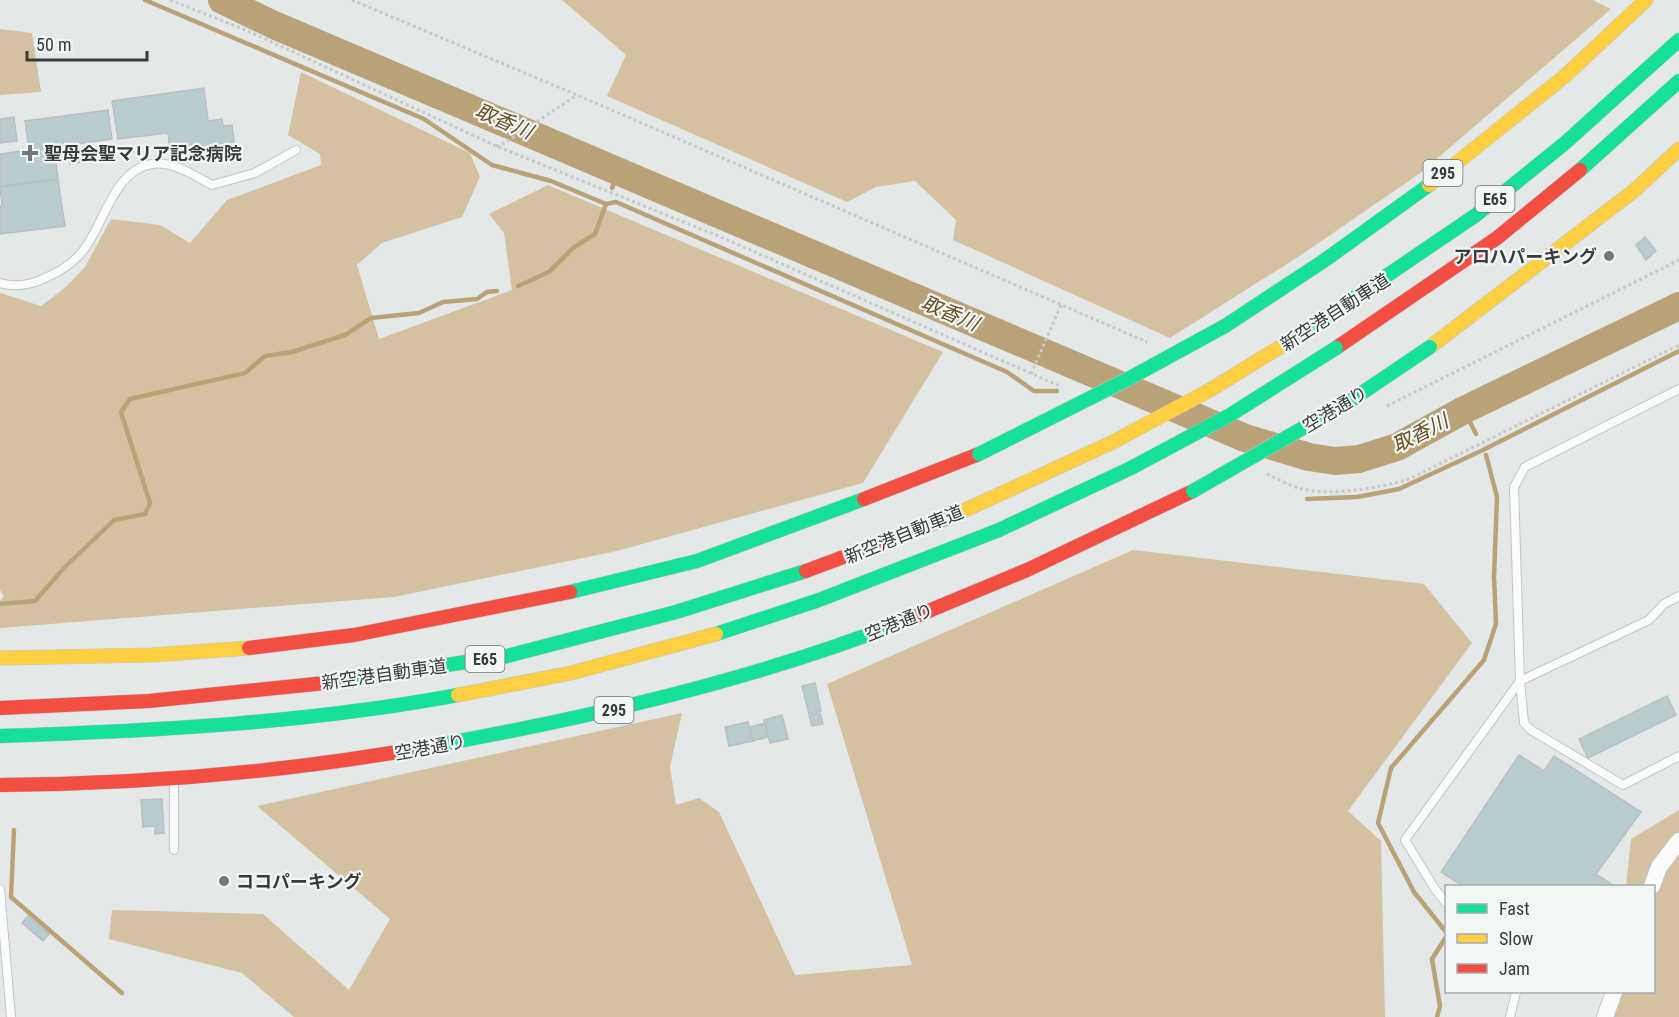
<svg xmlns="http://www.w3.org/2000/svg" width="1679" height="1017" font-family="'Roboto Condensed','Noto Sans JP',sans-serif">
<rect width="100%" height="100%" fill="#e5e8e9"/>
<g fill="#d4c1a0">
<path d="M562 0H1593L1611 9 1419 174 1301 255 1170 338 953 240 956 220 915 181 876 187 847 202 607 96 626 55Z"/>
<path d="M0 29 32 33 41 92 0 95Z"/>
<path d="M301 72 470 153 480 177 462 217 382 243 357 265 379 339 512 290 504 233 489 214 548 185 943 352 863 483 617 551 394 597 0 628V601L4 596 0 590V293L41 306 66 287 85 267 111 219 160 225 190 243 227 200 321 165 320 154 288 135Z"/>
<path d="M1133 550 1424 584 1472 643 1348 811 1381 841 1385 1017H294L242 973 109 939 112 910 263 914 349 990 390 919 257 806 682 713 670 767 676 805 699 798 719 812 795 975 912 965 827 684Z"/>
<path d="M1679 810V1017H1611L1614 992H1654V886H1626L1631 839Z"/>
</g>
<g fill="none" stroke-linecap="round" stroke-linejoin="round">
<g stroke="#baa277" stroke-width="4.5">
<path d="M145 0 424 119 492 165 551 181 606 204 616 202 1007 372 1034 391H1057"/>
<path d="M612 188 618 172"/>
<path d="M518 286 549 272 573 248 595 234 606 204"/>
<path d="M1464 410 1476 434"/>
<path d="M1307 499 1357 497 1399 489 1483 450 1679 351"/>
<path d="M0 604 35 601 64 568 114 520 145 514 150 503 121 412 130 399 245 373 265 356 292 352 345 335 371 318 419 313 443 302 477 299 487 292 497 291"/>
<path d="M14 830 11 897 122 993"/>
<path d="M1446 932 1414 892 1378 823 1391 768 1484 660 1496 624 1494 577 1497 497 1486 455"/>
<path d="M1437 1017 1440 1006 1432 959 1446 937"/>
</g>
<path stroke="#baa277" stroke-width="28" d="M222 0 274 25 1245 438 1309 457 1335 461 1359 459 1397 447 1464 410 1679 306"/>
</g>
<g fill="#b8cccf" stroke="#bbbebe" stroke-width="1.5">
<path d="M204 88 208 121 222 119 223 126 232 125 234 142 170 150 168 133 118 139 112 101Z"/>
<path d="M108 110 112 139 54 147 58 179 0 187V154L29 150 25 121Z"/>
<path d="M14 117 17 141 0 143V119Z"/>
<path d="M202 146 204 155 181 158 180 149Z"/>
<path d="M101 148 103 159 70 164 68 153Z"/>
<path d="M58 179 65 226 0 234V206H2L0 187Z"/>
<path d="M1645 237 1656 251 1646 260 1636 245Z"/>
<path d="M815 683 821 711 809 714 802 686Z"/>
<path d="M1667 696 1676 715 1588 758 1579 739Z"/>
<path d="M820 713 823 724 812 726 809 716Z"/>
<path d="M782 715 788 739 770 743 764 720Z"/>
<path d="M748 722 753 741 729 746 725 727Z"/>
<path d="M765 723 768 737 753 741 750 727Z"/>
<path d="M1519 755 1544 771 1554 756 1641 812 1596 874 1614 886H1463L1441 872Z"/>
<path d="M162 799 164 833 155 834V826L143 827 141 800Z"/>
<path d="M28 916 49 934 43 941 22 923Z"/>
</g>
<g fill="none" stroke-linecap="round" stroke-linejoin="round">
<g stroke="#c4c6c7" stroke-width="10">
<g id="lane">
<path d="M0 283C15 287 31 285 45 278 60 272 71 265 82 252 104 226 113 170 152 164 174 161 193 175 212 185L255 173 296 150"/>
<path d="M1679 389 1525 467 1514 487 1520 681 1649 620 1664 604 1679 596"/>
<path d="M1520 681 1524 723 1531 730 1623 785 1679 756"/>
<path d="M174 782V850"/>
<path d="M0 889 11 1017"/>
<path d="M1446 903 1435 889 1405 840 1520 681"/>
<path d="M1510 1017 1516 992"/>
</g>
</g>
<g stroke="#c4c6c7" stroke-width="18">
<g id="street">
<path d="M1652 886 1659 867 1679 841"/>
<path d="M1605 1017 1614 992"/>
</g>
</g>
<g stroke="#c3c5c5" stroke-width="15">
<g id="fast">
<path d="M1580 170 1679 81"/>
<path d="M1225 326 1325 260 1429 185"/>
<path d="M1295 338 1476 215 1565 143 1679 40"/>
<path d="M570 592 697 561 864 499"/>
<path d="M716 634 819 600 999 530"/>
<path d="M325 683 507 656 676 612 806 571"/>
<path d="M0 736C153 731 307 723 458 695"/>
<path d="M432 746C592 717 750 681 902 622"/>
</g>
</g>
<g stroke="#c3c5c5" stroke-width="15">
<g id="slow">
<path d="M1429 185 1565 76 1646 0"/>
<path d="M1430 347 1635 190 1679 149"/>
<path d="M0 658 152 655 249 648"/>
<path d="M458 695 571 673 716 634"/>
</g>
</g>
<g stroke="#c3c5c5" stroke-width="15">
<g id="jam">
<path d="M1336 348 1497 238 1580 170"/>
<path d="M864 499 979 454"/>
<path d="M806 571 950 517"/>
<path d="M902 622 1027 570 1193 491"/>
<path d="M249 648 354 635 570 592"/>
<path d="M0 708 149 701 325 683"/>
<path d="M0 785C145 784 289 772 432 746"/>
</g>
</g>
<g stroke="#c8c8c8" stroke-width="3" stroke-dasharray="3 3" stroke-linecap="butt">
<path d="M170 0 248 31 496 146 716 235 1062 387"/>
<path d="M352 0 577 95 1147 342"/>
<path d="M496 146 505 143 577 95"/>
<path d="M1031 374 1061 305"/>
<path d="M1387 406 1679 260"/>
<path d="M1267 474C1278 479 1290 486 1302 489 1332 496 1380 488 1409 479L1679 345"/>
</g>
<use href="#lane" stroke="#fbfcfc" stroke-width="8"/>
<use href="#street" stroke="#fbfcfc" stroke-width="16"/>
<use href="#fast" stroke="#16e098" stroke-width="14"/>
<use href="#slow" stroke="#ffcf43" stroke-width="14"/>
<use href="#jam" stroke="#f24e42" stroke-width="14"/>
<g stroke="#c3c5c5" stroke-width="15" stroke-linecap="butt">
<g id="fast-bridge">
<path d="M979 454 1128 379 1225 326"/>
<path d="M1193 491 1350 401 1430 347"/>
<path d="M999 530 1131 468 1230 415 1336 348"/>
</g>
</g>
<g stroke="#c3c5c5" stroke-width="15" stroke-linecap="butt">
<path id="slow-bridge" d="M950 517 1113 442 1210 390 1295 338"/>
</g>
<use href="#fast-bridge" stroke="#16e098" stroke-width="14"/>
<use href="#slow-bridge" stroke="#ffcf43" stroke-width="14"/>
</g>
<g fill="#757878" stroke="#f1f6f7" stroke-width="2">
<path d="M27 144h6v6h6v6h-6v6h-6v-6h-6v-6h6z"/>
<circle cx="1609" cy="256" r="6"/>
<circle cx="224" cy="881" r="6"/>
</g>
<g text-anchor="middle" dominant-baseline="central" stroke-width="4.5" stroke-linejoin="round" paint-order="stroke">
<g fill="#f1f6f7" stroke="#707373" stroke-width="1.5">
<rect x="1423.5" y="160" width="39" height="26" rx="4.5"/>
<rect x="1475.5" y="186" width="39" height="26" rx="4.5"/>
<rect x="465.5" y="646" width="39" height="26" rx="4.5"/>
<rect x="594.5" y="697" width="39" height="26" rx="4.5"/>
</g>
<g font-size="16" font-weight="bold" fill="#393b3b">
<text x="1443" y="173">295</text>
<text x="1495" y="199">E65</text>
<text x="485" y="659">E65</text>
<text x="614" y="710">295</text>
</g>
<g font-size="18" font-weight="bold" fill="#393b3b" stroke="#f1f6f7" text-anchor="start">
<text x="44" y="153">聖母会聖マリア記念病院</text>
<text x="1597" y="256" text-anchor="end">アロハパーキング</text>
<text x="236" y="881">ココパーキング</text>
</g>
<g font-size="18" fill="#393b3b" stroke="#f1f6f7">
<text transform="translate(1335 312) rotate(-33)">新空港自動車道</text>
<text transform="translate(1335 409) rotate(-31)">空港通り</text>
<text transform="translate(904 534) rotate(-22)">新空港自動車道</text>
<text transform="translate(899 622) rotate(-22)">空港通り</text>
<text transform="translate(384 674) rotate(-8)">新空港自動車道</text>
<text transform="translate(430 747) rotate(-10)">空港通り</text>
</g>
<g font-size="20" font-style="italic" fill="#684d1e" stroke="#f1f6f7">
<text transform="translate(504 121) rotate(23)">取香川</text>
<text transform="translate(950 313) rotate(23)">取香川</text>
<text transform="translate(1420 433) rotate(-27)">取香川</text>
</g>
</g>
<rect x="1445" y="885" width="210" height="108" fill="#f1f6f7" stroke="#a7abac" stroke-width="1.5"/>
<rect x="1457" y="904" width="30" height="9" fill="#16e098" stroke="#a7abac" stroke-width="1.5"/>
<text x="1499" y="915" font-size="18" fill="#393b3b">Fast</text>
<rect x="1457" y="934" width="30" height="9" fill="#ffcf43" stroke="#a7abac" stroke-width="1.5"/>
<text x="1499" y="945" font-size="18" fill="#393b3b">Slow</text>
<rect x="1457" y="964" width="30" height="9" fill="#f24e42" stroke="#a7abac" stroke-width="1.5"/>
<text x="1499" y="975" font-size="18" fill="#393b3b">Jam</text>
<path d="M27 51v9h120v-9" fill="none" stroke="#393b3b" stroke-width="3"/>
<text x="36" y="51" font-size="18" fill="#393b3b" stroke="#f1f6f7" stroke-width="4.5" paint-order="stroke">50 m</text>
</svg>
